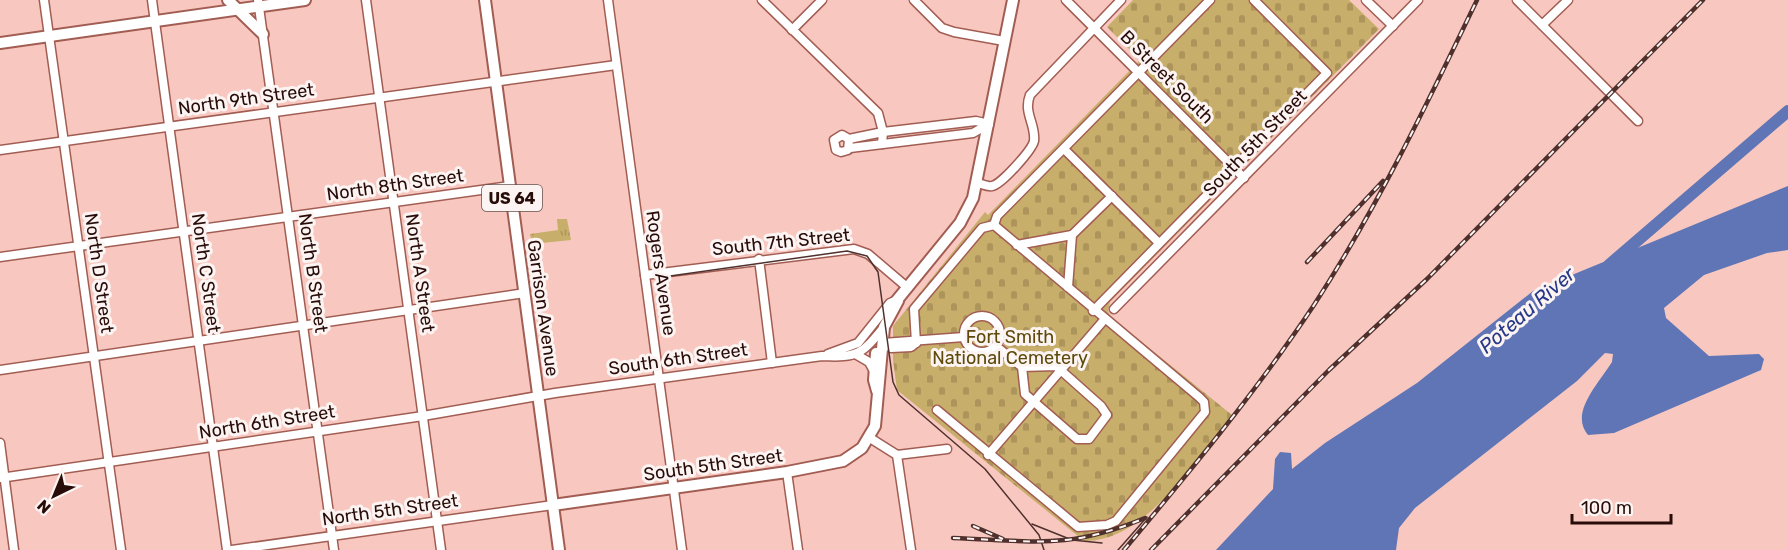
<svg xmlns="http://www.w3.org/2000/svg" width="1788" height="550" font-family="Rubik,sans-serif">
<defs>
<pattern id="cemetery-stones" width="16" height="16" patternUnits="userSpaceOnUse" patternTransform="scale(1.5)"><rect width="16" height="16" fill="#c8ae6b"/><path d="M2 7V4a2 2 0 0 1 4 0v3zM10 15v-3a2 2 0 0 1 4 0v3z" fill="#ac945b"/></pattern>
<pattern id="park-tufts" width="24" height="20" patternUnits="userSpaceOnUse" patternTransform="scale(1.5)"><rect width="24" height="20" fill="#c8ae6b"/><path d="M3 7l-1-3M5 7V3M7 7l1-3M15 17l-1-3M17 17v-4M19 17l1-3" fill="none" stroke="#ac945b"/></pattern>
</defs>
<rect width="100%" height="100%" fill="#f8c8c0"/>
<path fill="url(#cemetery-stones)" d="M1133 0H1349L1379 29 1110 302 1108 311 1111 317 1232 415C1196 459 1146 542 1084 541L897 390 893 360V326L985 212 988 215 1140 60 1107 27Z"/>
<path fill="url(#park-tufts)" d="M557 219H567L571 240 532 244 530 234 558 230Z"/>
<path fill="#5f75b6" d="M1788 186V250L1767 253 1704 275 1664 308 1666 318 1709 356 1759 354 1764 359 1761 370 1614 433 1588 435C1569 413 1599 383 1612 362L1613 354 1605 353 1577 381 1415 508 1399 528 1396 550H1216L1273 489 1275 459 1280 452 1291 453 1292 469 1325 443 1417 383 1533 291Z"/>
<g fill="none" stroke-linecap="round" stroke-linejoin="round">
<path stroke="#5f75b6" stroke-width="12" d="M1609 265 1788 111"/>
<g stroke="#a25d53" stroke-width="11">
<g id="minor">
<path d="M44 0 121 550"/>
<path d="M152 0 227 550"/>
<path d="M258 0 334 550"/>
<path d="M366 0 441 550"/>
<path d="M608 0 682 550"/>
<path d="M762 0 878 113 883 132 882 144"/>
<path d="M914 0 942 28 954 32 1004 41"/>
<path d="M1066 0 1244 178"/>
<path d="M1366 0 1393 26"/>
<path d="M1517 0 1638 121"/>
<path d="M1542 25 1568 0"/>
<path d="M792 30 822 0"/>
<path d="M849 139 848 150 841 152 836 150 834 140 842 135 849 139 883 132 976 121 989 124"/>
<path d="M850 148 973 133 989 124"/>
<path d="M1064 149 1159 243"/>
<path d="M0 150 616 65"/>
<path d="M978 183C982 184 988 187 992 186 1001 185 1032 150 1034 141 1036 124 1023 113 1030 95L1121 0"/>
<path d="M994 225 997 216 1210 0"/>
<path d="M1017 245 1072 235 1112 196"/>
<path d="M0 257 510 186"/>
<path d="M759 259 772 363"/>
<path d="M645 275 854 249 868 254 908 288"/>
<path d="M1068 287 1072 235"/>
<path d="M1114 309 1418 0"/>
<path d="M1093 311 1327 73 1254 0"/>
<circle cx="982" cy="334" r="18"/>
<path d="M883 343 964 337"/>
<path d="M916 343 914 309 982 228 994 225"/>
<path d="M996 346 1022 367 1056 366 1101 406 1107 415 1089 439H1077L1025 394 1022 367"/>
<path d="M891 348 911 347 916 343"/>
<path d="M828 354 858 343 890 303 895 301"/>
<path d="M857 355 869 362 874 371"/>
<path d="M0 370 525 293"/>
<path d="M937 410 1078 527 1107 525 1116 521 1205 412 1204 402 1199 397 994 225"/>
<path d="M870 438 897 455 911 550"/>
<path d="M0 443 14 550"/>
<path d="M897 455 947 449"/>
<path d="M988 455 1104 320"/>
<path d="M787 472 798 550"/>
<path d="M0 478 423 416 555 393 822 356C858 358 862 354 884 327"/>
<path d="M232 550 553 505"/>
</g>
</g>
<g stroke="#a25d53" stroke-width="14">
<g id="major">
<path d="M228 0 263 34"/>
<path d="M485 0 559 550"/>
<path d="M0 43 305 0"/>
<path d="M893 305 960 223 973 198 1013 0"/>
<path d="M876 353 874 380 877 391"/>
<path d="M553 505 787 472 843 461 862 448 875 426 884 327 898 301"/>
</g>
</g>
<use href="#minor" stroke="#fff" stroke-width="8"/>
<use href="#major" stroke="#fff" stroke-width="10"/>
<g stroke="#4f302c" stroke-width="1.5">
<path d="M656 278 847 251 867 256 878 272 893 382 899 395 985 469 1039 535 1044 550"/>
<path d="M1032 524 1072 540 1102 543"/>
<path d="M1118 550 1147 517"/>
</g>
<g stroke="#4f302c" stroke-width="4.5">
<g id="rail">
<path d="M1307 262 1383 181"/>
<path d="M973 526 1003 539"/>
<path d="M953 538C1035 541 1068 550 1145 518"/>
<path d="M1124 550C1191 470 1256 392 1314 305 1377 208 1427 104 1477 0"/>
<path d="M1151 550 1329 370 1427 279 1703 0"/>
</g>
</g>
<use href="#rail" stroke="#fcf4f2" stroke-width="2" stroke-dasharray="7" stroke-linecap="butt"/>
</g>
<g text-anchor="middle" dominant-baseline="central" stroke-width="6" stroke-linejoin="round" paint-order="stroke">
<rect fill="#fcf4f2" stroke="#67524f" stroke-width="1.5" x="482" y="185" width="60" height="26" rx="4.5"/>
<g font-size="16" font-weight="bold" fill="#270c09">
<text x="512" y="198">US 64</text>
</g>
<g font-size="18" fill="#270c09" stroke="#fcf4f2">
<text transform="translate(1167 77) rotate(45)">B Street South</text>
<text transform="translate(246 99) rotate(-8)">North 9th Street</text>
<text transform="translate(1255 143) rotate(-46)">South 5th Street</text>
<text transform="translate(395 185) rotate(-8)">North 8th Street</text>
<text transform="translate(781 242) rotate(-6)">South 7th Street</text>
<text transform="translate(99 273) rotate(82)">North D Street</text>
<text transform="translate(206 273) rotate(82)">North C Street</text>
<text transform="translate(313 273) rotate(82)">North B Street</text>
<text transform="translate(420 273) rotate(82)">North A Street</text>
<text transform="translate(661 273) rotate(82)">Rogers Avenue</text>
<text transform="translate(543 308) rotate(82)">Garrison Avenue</text>
<text transform="translate(678 359) rotate(-8)">South 6th Street</text>
<text transform="translate(267 422) rotate(-9)">North 6th Street</text>
<text transform="translate(713 465) rotate(-8)">South 5th Street</text>
<text transform="translate(390 510) rotate(-8)">North 5th Street</text>
</g>
<g font-size="18" fill="#5d490a" stroke="#fcf4f2">
<text x="1010" y="337">Fort Smith<tspan x="1010" dy="21">National Cemetery</tspan></text>
</g>
<g font-size="20" font-style="italic" fill="#263987" stroke="#fcf4f2">
<text transform="translate(1527 310) rotate(-41)">Poteau River</text>
</g>
</g>
<g transform="translate(54 496) rotate(223)" stroke="#fcf4f2" stroke-width="4.5" paint-order="stroke">
<path d="M0-4.5L10 22L0 15L-10 22Z" fill="#270c09"/>
<text y="-9" font-size="16" font-weight="bold" text-anchor="middle" fill="#270c09">N</text>
</g>
<path d="M1572 514v9h99v-9" fill="none" stroke="#270c09" stroke-width="3"/>
<text x="1581" y="514" font-size="18" fill="#270c09" stroke="#fcf4f2" stroke-width="4.5" paint-order="stroke">100 m</text>
</svg>
